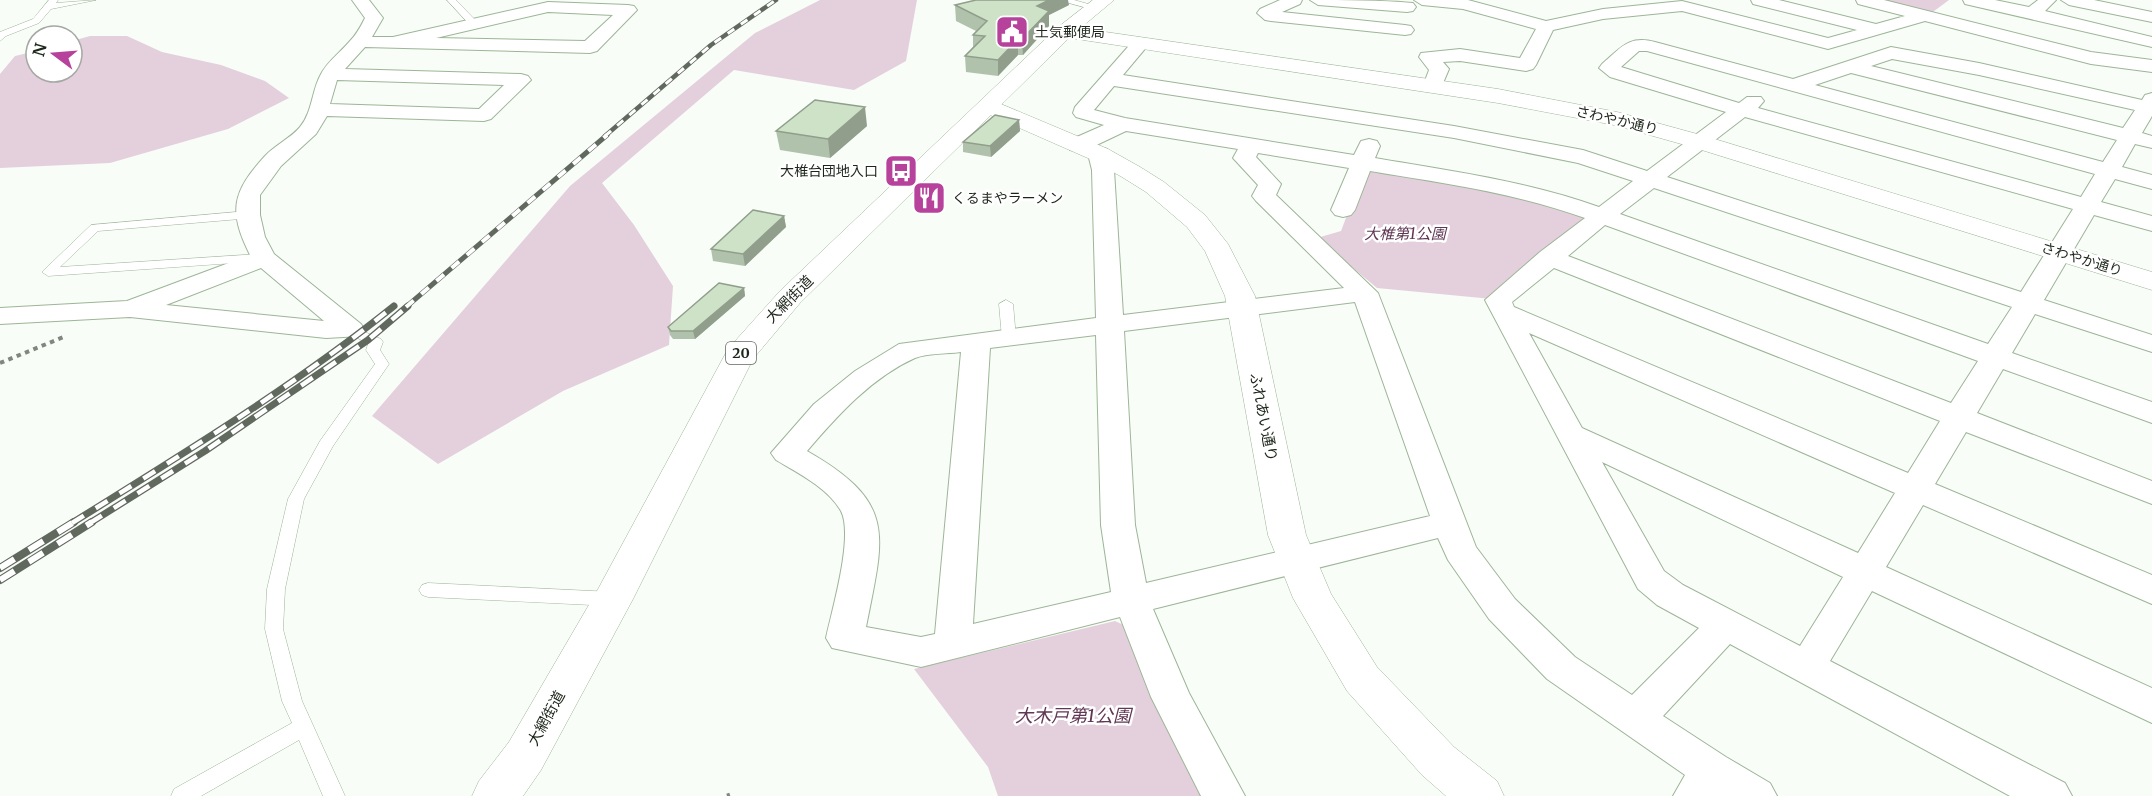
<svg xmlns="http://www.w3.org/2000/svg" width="2152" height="796" font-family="Merriweather,'Noto Sans JP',serif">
<rect width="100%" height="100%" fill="#f8fdf7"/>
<g fill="#e4d0dd">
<path d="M820 0H917L906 61 854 90 734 70 602 183 634 225 673 286 669 345 563 391 438 464 372 416 570 186 755 33Z"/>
<path d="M1871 0H1949L1930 14Z"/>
<path d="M90 36H127L162 52 221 65 265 81 289 98 228 129 110 163 0 168V74L15 56 36 51V72H72V41Z"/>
<path d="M1364 170 1471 184 1585 215 1588 220 1492 299 1377 288 1317 238 1341 231Z"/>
<path d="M1115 621 1128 627 1203 796H998L988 767 914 669Z"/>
</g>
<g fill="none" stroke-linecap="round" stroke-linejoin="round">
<g stroke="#9db597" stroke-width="1">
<g id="lane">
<path d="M49 0H58L56 3 96 0 51 9 39 23 6 36 0 41V32L33 19Z"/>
<path d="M447 0H456L477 22V26H471Z"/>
<path d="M1058 0H1074L1099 7 1095 10Z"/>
<path d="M248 211 252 212V218L98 231 60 267 258 254 264 258 262 261 48 276 42 272 91 225Z"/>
<path d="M1006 300 1013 304 1016 338 1009 342 1002 338 999 304Z"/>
<path d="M351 326 381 339 383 342 380 350 389 364 333 446 304 499 285 589 283 629 302 701 345 796H323L299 740 201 796H171L174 789 292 723 282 701 265 629 267 589 288 499 320 441 375 364 366 350 368 344 344 330Z"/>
<path d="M428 583 613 592 619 594 622 599 619 604 613 606 428 597 422 595 419 590 422 585Z"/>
</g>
</g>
<g stroke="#9db597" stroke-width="2">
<g id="street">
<path d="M352 0H369L383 18 372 37H393L548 2 628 5 634 6 637 10 597 51 590 53 365 47 345 69 521 74 528 76 531 80 491 119 484 121 327 116 316 134 281 166 260 195V215L265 237 274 254 361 324 365 330 361 336 326 338 130 317 0 324V308L127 301 250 255C228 211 232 192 265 156 275 145 291 138 300 127 312 113 312 91 320 76 326 62 341 52 350 41 356 35 361 26 365 18ZM548 12 613 15 585 41 436 38ZM337 80 504 85 479 109 330 104ZM261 268 324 321 166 305Z"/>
<path d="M1280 0H1302L1300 4 1282 12 1405 25 1411 26 1414 30 1411 34 1405 35 1271 21 1265 20 1257 13 1260 9Z"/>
<path d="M1310 0C1343 0 1381 0 1413 3L1416 7 1413 11 1407 12 1318 5Z"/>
<path d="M1414 0H1468L1546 21 1603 9 1682 1 1828 38 1857 30 1753 4 1751 0H1779L1876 24 1905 16 1858 4 1856 0H1884L2091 52 2152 60V72L2091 64 1925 21 1828 49 1682 11 1603 19 1553 30 1536 65 1533 69 1526 71 1460 61 1443 62 1449 69 1440 90H1426L1423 86 1429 70 1419 57 1421 53 1460 49 1520 58 1536 29 1463 9 1422 5Z"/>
<path d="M1963 0H1995L2029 7 2038 0H2056L2045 11 2152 37V47L1965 4Z"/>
<path d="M2061 0H2094L2152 12V22L2069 5Z"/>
<path d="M1140 39 1146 40 1149 44 1123 75 1454 126 1583 150 1647 171 1726 112 1610 77 1599 68 1602 64C1621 48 1628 35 1655 42L1793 79 1891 47 1979 63 2142 100 2145 95 2152 93V116L2142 133 2152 136V148L2135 144 2122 167 2152 175V189L2115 179 2101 202 2152 216V231L2094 215 2044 300 2152 335V352L2035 314 2012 353 2152 402V423L2003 369 1977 413 2152 481V504L1966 432 1935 484 2152 575V604L1923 505 1886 567 2152 688V723L1872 591 1830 661 2065 783 2072 796H2010L1730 644 1663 716 1726 757 1770 783 1777 796H1673L1685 775 1547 679 1489 619 1448 560 1438 538 1153 609 1189 693 1245 796H1201L1151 697 1120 617 921 667 832 648 826 638C832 610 854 536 841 511 828 488 798 473 776 460L771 453 814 404 855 371 899 344 1096 318 1092 170 1088 154 1091 149 1099 147 1107 149 1114 170 1123 315 1344 288 1256 201 1252 196 1258 185 1233 158 1238 149 1126 131 1086 150 1078 151 1070 150 1067 145 1070 140 1104 125 1076 117 1073 113 1075 107 1134 40ZM1639 51H1647L2095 174 2081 197 1758 108 1764 101 1761 97H1747L1739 103 1621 67ZM1892 59 1979 75 2135 110 2123 128 1871 66ZM1851 73 2117 140 2103 162 1815 85ZM1114 86 1454 138 1578 163 1633 181 1599 207C1527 181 1450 171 1375 158L1380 146 1377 141 1369 139 1361 141 1354 155 1125 118 1094 110ZM1745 117 2073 209 2021 292 1667 177ZM1258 153 1349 168 1331 210 1335 215 1343 217 1351 215 1355 210 1370 171C1442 183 1516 193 1585 218L1540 252 1485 300 1638 589 1657 605 1699 628 1632 695 1575 657 1515 599 1476 547 1378 293 1276 195 1281 184 1256 157ZM1654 188 2012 307 1988 344 1620 214ZM1605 225 1978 361 1951 403 1568 256ZM1554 268 1940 421 1908 473 1514 307 1512 302ZM1355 302 1430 516 1146 583 1135 525 1124 331ZM1529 333 1895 493 1858 553 1582 428ZM1096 335 1101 525 1111 592 973 624 990 348ZM961 352 935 634 921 637 866 627C884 535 898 503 807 451 837 416 872 377 915 358 928 353 947 354 961 352ZM1602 462 1843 577 1800 646 1683 585 1664 571Z"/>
</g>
</g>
<g stroke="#9db597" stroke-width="1">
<g id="secondary">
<path d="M1064 26 1498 89 1617 112 1708 137 2152 272V290L1692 147 1614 125 1498 103 1057 36 1054 32 1057 28Z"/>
<path d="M989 99 1108 149 1140 167 1164 182 1205 215 1228 244 1255 296 1306 535 1331 594 1377 667 1454 747 1497 781 1504 796H1446L1422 775 1347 691 1293 598 1268 535 1225 296 1205 251 1187 227 1146 192 1122 177 1090 159 981 111 978 106 981 101Z"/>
</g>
</g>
<g stroke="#9db597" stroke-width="1">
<path id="primary" d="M1093 0H1114L1071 36 800 303 753 359 633 599 541 770 523 796H472L479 781 509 742 597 591 728 349 780 291 1057 28Z"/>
</g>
<path stroke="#80877e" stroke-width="4" stroke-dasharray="4.5 4.5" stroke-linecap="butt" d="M0 363 66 336"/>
<path stroke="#80877e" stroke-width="4.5" stroke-dasharray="6 6" stroke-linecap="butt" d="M727 796 730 795"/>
<use href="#lane" fill="#fff" fill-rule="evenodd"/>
<use href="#street" fill="#fff" fill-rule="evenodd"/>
<use href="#secondary" fill="#fff" fill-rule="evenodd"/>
<use href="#primary" fill="#fff" fill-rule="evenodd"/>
<g stroke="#61695f" stroke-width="4.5">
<path id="rail-far3" d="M605 136 711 45 776 0"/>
</g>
<g stroke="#61695f" stroke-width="5">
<path id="rail-far2" d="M406 307 607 135"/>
</g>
<g stroke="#61695f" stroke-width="7">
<g id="rail-far1">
<path d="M72 523C181 455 293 387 394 306"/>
<path d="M90 523 205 451 368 340 408 306"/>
</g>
</g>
<g stroke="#61695f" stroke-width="8">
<g id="rail">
<path d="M0 568 74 522"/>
<path d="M0 580 92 522"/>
</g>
</g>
<use href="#rail-far3" stroke="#fff" stroke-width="3" stroke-dasharray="8" stroke-linecap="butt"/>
<use href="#rail-far2" stroke="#fff" stroke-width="4" stroke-dasharray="10" stroke-linecap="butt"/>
<use href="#rail-far1" stroke="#fff" stroke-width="4.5" stroke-dasharray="14" stroke-linecap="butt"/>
<use href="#rail" stroke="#fff" stroke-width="6" stroke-dasharray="17" stroke-linecap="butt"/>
</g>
<g fill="#b0c2ab">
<path d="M955 5H1069L1049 15V26L1023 55H1018L998 76 966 72 965 56 973 47V35L976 31 956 21Z"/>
<path d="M1019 120 1020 131 991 157 963 152V142Z"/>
<path d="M867 126 830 158 780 150 776 131Z"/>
<path d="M784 216 786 227 745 266 713 261 711 249Z"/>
<path d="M744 288 745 296 695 339H673L670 335 668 327Z"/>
</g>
<g fill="#909e8b">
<path d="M1049 0H1068L1069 5 1049 15V26L1023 55 1022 39 1037 6Z"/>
<path d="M1018 39V55L998 76V60Z"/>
<path d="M865 107 867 126 830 158 828 139Z"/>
<path d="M1019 120 1020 131 991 157 990 146Z"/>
<path d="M784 216 786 227 745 266 743 254Z"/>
<path d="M744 288 745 296 695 339 693 331Z"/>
</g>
<g fill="#cde2c7" stroke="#909e8b" stroke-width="1.5">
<path d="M976 0H1049L1037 6 1049 11 1022 39H1018L998 60 965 56 985 36 973 35 987 21 955 5Z"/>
<path d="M815 100 865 107 828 139 776 131Z"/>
<path d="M995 115 1019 120 990 146 963 142Z"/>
<path d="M753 210 784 216 743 254 711 249Z"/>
<path d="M719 283 744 288 693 331H671L668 327Z"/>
</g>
<defs>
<g id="civic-square" transform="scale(1.725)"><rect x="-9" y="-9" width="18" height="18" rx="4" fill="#b7429b" stroke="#fff"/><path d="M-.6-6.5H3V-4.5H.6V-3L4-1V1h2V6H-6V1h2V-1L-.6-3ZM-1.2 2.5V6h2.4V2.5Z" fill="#fff"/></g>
<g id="bus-square" transform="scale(1.725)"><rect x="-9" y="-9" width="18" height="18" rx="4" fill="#b7429b" stroke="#fff"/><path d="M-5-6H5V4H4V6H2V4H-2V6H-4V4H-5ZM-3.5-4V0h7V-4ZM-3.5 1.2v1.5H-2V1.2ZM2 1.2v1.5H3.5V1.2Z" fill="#fff"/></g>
<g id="restaurant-square" transform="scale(1.725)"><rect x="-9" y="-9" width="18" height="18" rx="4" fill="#b7429b" stroke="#fff"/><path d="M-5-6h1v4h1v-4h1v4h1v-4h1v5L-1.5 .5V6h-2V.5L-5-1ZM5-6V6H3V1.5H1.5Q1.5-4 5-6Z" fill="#fff"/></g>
</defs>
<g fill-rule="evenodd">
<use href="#civic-square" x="1012" y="32"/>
<use href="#bus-square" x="901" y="171"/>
<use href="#restaurant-square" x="929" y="198"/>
</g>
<g text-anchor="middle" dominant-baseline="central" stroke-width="5" stroke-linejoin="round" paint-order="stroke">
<g font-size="14" fill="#1d261b" stroke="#fff" text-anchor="start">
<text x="1035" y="32">土気郵便局</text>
<text x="878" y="171" text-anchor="end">大椎台団地入口</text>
<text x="952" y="198">くるまやラーメン</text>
</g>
<g font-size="14" fill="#1d261b" stroke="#fff">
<text transform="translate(1617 120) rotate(13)">さわやか通り</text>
<text transform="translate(2082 259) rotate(17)">さわやか通り</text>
</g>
<rect fill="#fff" stroke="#61675f" stroke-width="1.5" x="726" y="342" width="30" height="22" rx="4.5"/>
<g font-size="14" font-weight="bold" fill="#1d261b">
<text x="741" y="353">20</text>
</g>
<g font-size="15" font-style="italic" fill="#603754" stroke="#fff">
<text x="1405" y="233">大椎第1公園</text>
</g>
<g font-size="15" fill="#1d261b" stroke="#fff">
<text transform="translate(789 299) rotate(-45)">大網街道</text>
<text transform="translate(1264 417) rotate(79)">ふれあい通り</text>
<text transform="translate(546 718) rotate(-61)">大網街道</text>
</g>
<g font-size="18" font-style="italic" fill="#603754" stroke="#fff">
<text x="1073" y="715">大木戸第1公園</text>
</g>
</g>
<g transform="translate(54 54) rotate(286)"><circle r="28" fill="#ffffff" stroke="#a5a8a4" stroke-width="1.5"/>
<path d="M0-4.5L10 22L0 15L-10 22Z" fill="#b7429b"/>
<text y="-9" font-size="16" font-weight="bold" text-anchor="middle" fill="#1d261b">N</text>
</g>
</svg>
